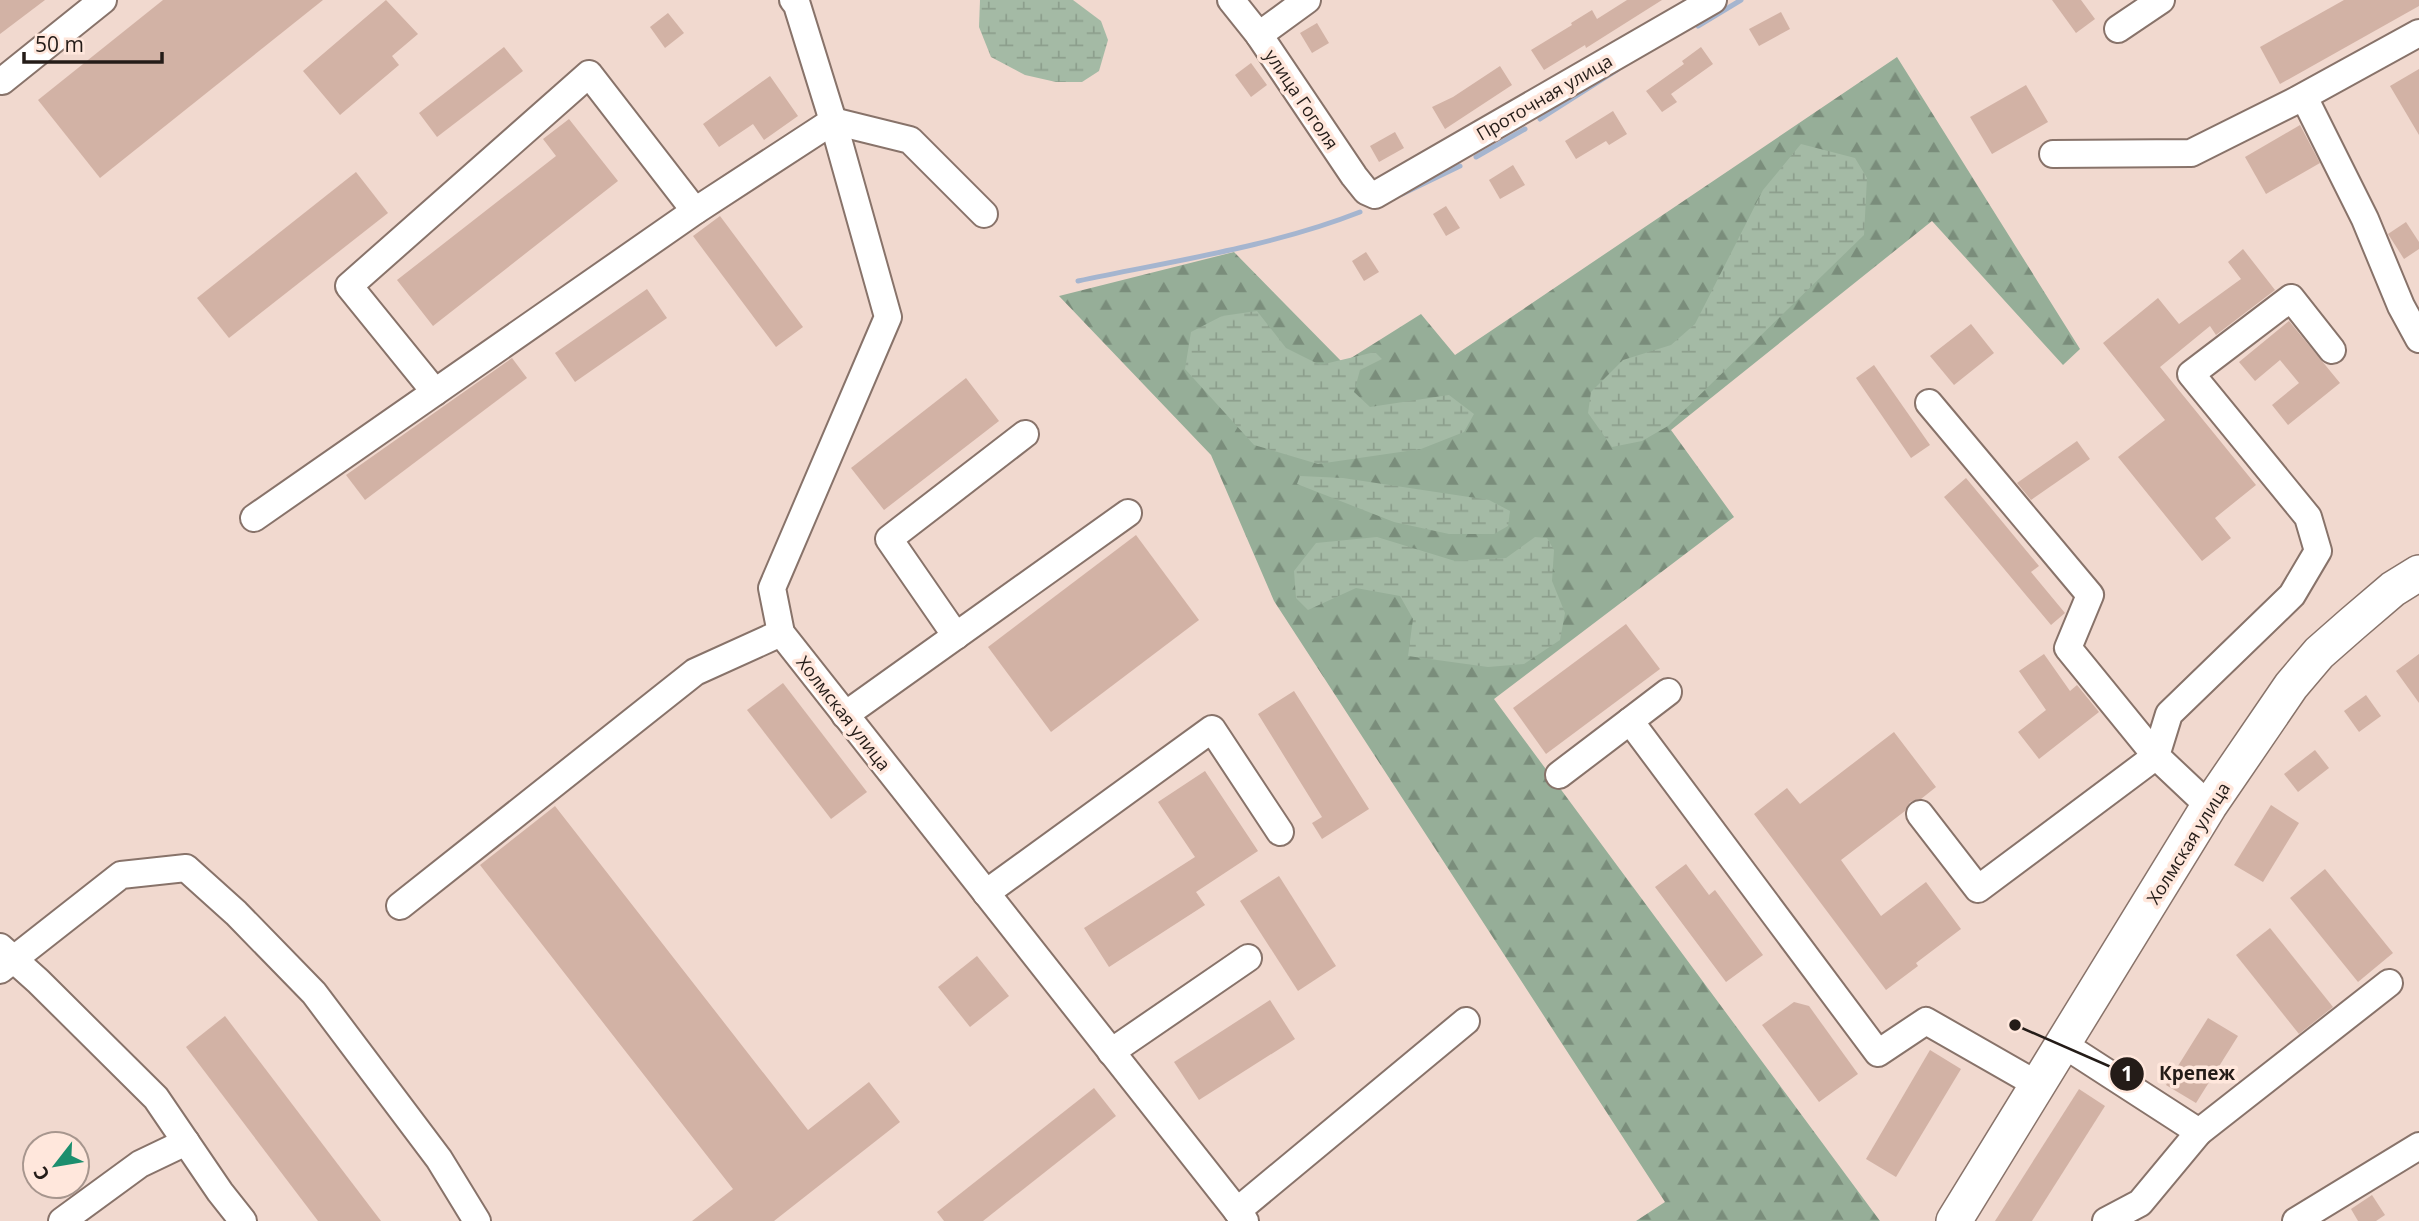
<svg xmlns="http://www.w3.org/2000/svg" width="2419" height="1221" font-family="'Open Sans',sans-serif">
<defs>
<pattern id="forest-firs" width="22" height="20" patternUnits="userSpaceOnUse" patternTransform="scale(1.75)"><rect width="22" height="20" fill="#96ae98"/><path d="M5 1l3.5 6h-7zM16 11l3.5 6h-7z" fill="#7a8d7b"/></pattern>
<pattern id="wetland-marsh" width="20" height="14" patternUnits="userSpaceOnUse" patternTransform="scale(1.75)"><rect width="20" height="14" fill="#a4baa5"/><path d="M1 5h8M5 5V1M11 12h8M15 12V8" fill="none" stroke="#8d9f8d"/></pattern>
</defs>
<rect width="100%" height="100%" fill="#f1d9cf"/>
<path fill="url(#forest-firs)" d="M1897 57 2080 349 2063 365 1932 221 1671 430 1734 517 1494 699 1880 1221H1636L1665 1202 1274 601 1211 455 1059 296 1234 252 1343 363 1421 314 1455 355Z"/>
<g fill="url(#wetland-marsh)">
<path d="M980 0H1073L1101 21 1108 40 1099 71 1082 82H1056L1025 75 991 57 979 27Z"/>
<path d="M1801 144 1855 158 1867 178 1864 235 1668 426 1642 441 1612 447 1588 413 1591 392 1623 360 1671 345 1695 324 1763 190Z"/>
<path d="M1257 311 1286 348 1320 365 1375 352 1382 359 1360 370 1354 392 1370 407 1449 395 1474 414 1464 432 1421 449 1318 464 1254 445 1185 369 1191 332 1222 316Z"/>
<path d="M1300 476 1343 478 1489 500 1510 511 1508 526 1494 534H1449L1394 522 1297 484Z"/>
<path d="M1377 537 1455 561 1506 558 1535 537 1547 538 1554 550 1552 581 1565 613 1560 640 1524 664 1488 667 1408 656 1413 619 1400 596 1356 588 1308 610 1296 598 1294 571 1316 543Z"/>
</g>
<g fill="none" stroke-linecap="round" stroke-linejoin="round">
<g stroke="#a5b5cf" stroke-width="5">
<path d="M1698 26 1741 0"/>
<path d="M1540 119 1617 70"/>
<path d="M1476 157 1525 129"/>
<path d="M1402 194 1460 166"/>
<path d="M1078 281C1172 261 1271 247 1360 212"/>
</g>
</g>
<g fill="#d2b2a5">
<path d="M0 0H45L0 34Z"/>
<path d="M163 0H323L100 178 38 100Z"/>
<path d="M386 0 418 34 392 56 399 65 340 115 303 71Z"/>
<path d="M1627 0H1662L1586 48 1585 45 1544 70 1531 50 1572 25 1571 23 1592 10 1597 19Z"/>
<path d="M2052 0H2081L2095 19 2076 33Z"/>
<path d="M2344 0H2419V6L2280 84 2260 47Z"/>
<path d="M1781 12 1790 29 1759 46 1749 29Z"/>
<path d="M668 13 684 33 665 48 650 27Z"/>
<path d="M1317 23 1329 43 1312 53 1300 33Z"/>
<path d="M504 47 523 71 437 137 419 113Z"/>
<path d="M1701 47 1713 64 1671 94 1677 102 1662 112 1646 91 1684 64 1682 61Z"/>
<path d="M1251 63 1267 85 1251 97 1235 75Z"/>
<path d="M1500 66 1512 85 1445 129 1432 107 1453 97Z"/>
<path d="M2419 69V135L2390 86Z"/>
<path d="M770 76 798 116 764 140 753 124 719 147 703 124Z"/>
<path d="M2026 85 2048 122 1992 154 1970 117Z"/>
<path d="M1613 111 1627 134 1609 145 1606 141 1576 159 1565 141Z"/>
<path d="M569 119 618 181 433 326 397 280 556 156 543 139Z"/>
<path d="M2300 125 2320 163 2266 194 2245 157Z"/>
<path d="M1395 132 1404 148 1379 162 1370 146Z"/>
<path d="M1513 165 1525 185 1500 199 1489 180Z"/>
<path d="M356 172 388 213 229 338 197 298Z"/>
<path d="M1446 206 1460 228 1446 236 1433 214Z"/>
<path d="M720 216 803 327 776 347 693 236Z"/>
<path d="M2406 222 2419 242V249L2404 259 2388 234Z"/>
<path d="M2243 249 2275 290 2216 335 2210 326 2160 367 2256 485 2215 518 2231 538 2202 561 2118 457 2165 420 2103 343 2158 298 2179 324 2241 279 2228 262Z"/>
<path d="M1366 252 1379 272 1364 281 1352 261Z"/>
<path d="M647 289 667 318 575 382 555 353Z"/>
<path d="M2289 321 2340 383 2288 425 2272 405 2299 383 2280 360 2255 381 2239 362Z"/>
<path d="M1971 324 1994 353 1954 385 1930 356Z"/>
<path d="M512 358 527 378 365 500 346 475Z"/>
<path d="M1874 365 1930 445 1911 458 1856 378Z"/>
<path d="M966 378 999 421 884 510 851 468Z"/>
<path d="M2077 441 2090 459 2031 500 2017 483Z"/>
<path d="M1966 478 2039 566 2031 572 2065 613 2051 625 1944 497Z"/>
<path d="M1136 535 1199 620 1051 732 988 647Z"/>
<path d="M1626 624 1660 669 1546 754 1513 708Z"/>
<path d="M2044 654 2070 691 2077 685 2099 712 2039 759 2018 732 2046 710 2019 671Z"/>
<path d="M2419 654V703L2396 671Z"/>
<path d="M783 683 867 792 831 819 747 710Z"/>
<path d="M1294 691 1369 809 1322 839 1312 823 1322 817 1258 714Z"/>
<path d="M2366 695 2381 716 2359 732 2344 711Z"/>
<path d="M1894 732 1936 787 1921 799 1910 802 1905 811 1841 860 1881 916 1926 882 1961 929 1916 963 1918 966 1886 990 1754 814 1787 788 1800 804Z"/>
<path d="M2315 750 2329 768 2298 792 2284 774Z"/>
<path d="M1205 771 1258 851 1196 892 1205 905 1109 967 1084 928 1195 857 1158 802Z"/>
<path d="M2271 805 2299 823 2263 882 2234 865Z"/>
<path d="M555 806 808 1130 869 1082 900 1122 774 1221H692L733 1189 480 865Z"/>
<path d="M1686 864 1709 895 1715 890 1763 955 1726 982 1655 887Z"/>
<path d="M2325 869 2393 953 2358 982 2290 898Z"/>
<path d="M1279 876 1336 966 1298 991 1240 901Z"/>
<path d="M2270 928 2333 1007 2299 1034 2236 955Z"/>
<path d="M977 956 1009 996 970 1027 938 987Z"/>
<path d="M1270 1000 1295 1039 1199 1100 1174 1062Z"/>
<path d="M1794 1002 1809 1006 1858 1074 1819 1102 1762 1025Z"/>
<path d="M225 1016 381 1221H318L186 1047Z"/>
<path d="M2208 1018 2238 1036 2196 1103 2166 1085Z"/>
<path d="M1930 1050 1961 1069 1896 1177 1866 1159Z"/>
<path d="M1094 1088 1116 1116 983 1221H944L937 1212Z"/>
<path d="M2079 1089 2105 1106 2032 1221H1995Z"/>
<path d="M2372 1195 2385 1215 2376 1221H2358L2351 1209Z"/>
</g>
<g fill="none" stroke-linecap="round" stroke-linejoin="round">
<g stroke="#88736a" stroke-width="30">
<g id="minor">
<path d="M793 0 797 5 833 121 888 317 772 588 781 633 1245 1221"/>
<path d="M1231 0 1259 35 1354 176 1366 191 1375 195 1713 0"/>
<path d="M2118 29 2161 0"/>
<path d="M1259 35 1307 0"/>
<path d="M2 81 103 0"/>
<path d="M2304 97 2365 219 2401 306 2419 339"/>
<path d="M2053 154 2191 153 2297 100 2419 33"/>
<path d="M435 392 349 286 589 74 695 211"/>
<path d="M254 518 695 211 833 121 910 140 984 214"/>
<path d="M956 636 889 539 1025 434"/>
<path d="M845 715 1128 513"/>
<path d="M1630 721 1668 692"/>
<path d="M1559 775 1630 721 1878 1053 1926 1021 2038 1085"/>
<path d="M2209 806 2156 756 2169 714 2292 595 2318 551 2308 517 2191 374 2291 298 2332 350"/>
<path d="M1920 814 1978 889 2156 756 2068 648 2090 595 1929 403"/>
<path d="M986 893 1212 729 1280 832"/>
<path d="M400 906 695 672 781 633"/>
<path d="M0 947 38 981 156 1098 220 1192 243 1221"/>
<path d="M0 970 121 875 186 868 236 913 314 993 439 1159 477 1221"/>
<path d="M2063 1044 2199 1132"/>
<path d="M1111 1052 1248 958"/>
<path d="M1237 1211 1466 1021"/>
<path d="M62 1221 140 1164 186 1142"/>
<path d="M2106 1221 2140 1203 2199 1132 2389 983"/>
<path d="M2296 1221 2419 1146"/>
</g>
</g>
<g stroke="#88736a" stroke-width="38">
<path id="major" d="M1954 1221 2209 806 2291 686 2319 653 2352 624 2393 589 2419 573"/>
</g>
<use href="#minor" stroke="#fff" stroke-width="26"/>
<use href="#major" stroke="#fff" stroke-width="35"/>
</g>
<g text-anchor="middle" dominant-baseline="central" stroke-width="7" stroke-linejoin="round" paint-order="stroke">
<g font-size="18" fill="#241c18" stroke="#ffe7dc">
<text transform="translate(1544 97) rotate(-30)">Проточная улица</text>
<text transform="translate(1302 99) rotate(56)">улица Гоголя</text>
<text transform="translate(844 713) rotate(52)">Холмская улица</text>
<text transform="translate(2188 843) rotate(-58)">Холмская улица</text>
</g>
</g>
<path fill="none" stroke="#241c18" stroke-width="2.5" d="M2015 1025L2127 1074"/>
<g fill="#241c18" stroke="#ffe7dc" stroke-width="2.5">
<circle cx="2015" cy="1025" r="7"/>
<circle cx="2127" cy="1074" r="18"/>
</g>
<g font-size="21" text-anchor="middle" font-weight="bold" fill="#fff">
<text x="2127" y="1081">1</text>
</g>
<g font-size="19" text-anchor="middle" font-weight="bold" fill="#241c18" stroke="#ffe7dc" stroke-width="7" stroke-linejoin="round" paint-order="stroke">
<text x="2197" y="1080">Крепеж</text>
</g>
<g transform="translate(56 1165) rotate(239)"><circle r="33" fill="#ffe7dc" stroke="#a7968e" stroke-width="2"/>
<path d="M0-5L12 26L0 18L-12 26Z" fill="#1c8e6e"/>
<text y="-10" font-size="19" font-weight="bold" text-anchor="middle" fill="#241c18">С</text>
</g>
<path d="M24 52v10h138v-10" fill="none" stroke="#241c18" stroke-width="3.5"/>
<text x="35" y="52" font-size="21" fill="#241c18" stroke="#ffe7dc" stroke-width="5" paint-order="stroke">50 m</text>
</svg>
